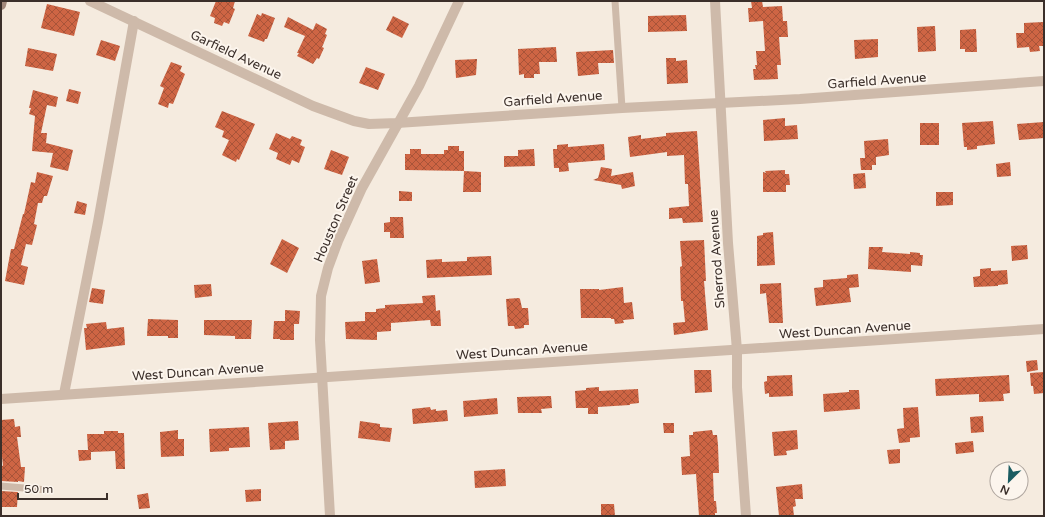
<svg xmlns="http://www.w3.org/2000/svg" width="1045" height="517" font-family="'Varela Round',sans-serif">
<defs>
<pattern id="building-cross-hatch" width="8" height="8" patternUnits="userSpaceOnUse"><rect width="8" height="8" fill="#ce6544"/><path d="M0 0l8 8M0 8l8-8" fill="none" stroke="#a85439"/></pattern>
</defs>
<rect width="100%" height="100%" fill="#f5ebdf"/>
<g fill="url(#building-cross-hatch)">
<path d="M216 1H235L233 8 235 9 229 24 224 22 222 26 214 23 215 18 210 16Z"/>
<path d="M751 1H762L763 7 782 6 783 21H787L788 37H779L781 65H777L778 79 754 80 753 69H756L755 65H757L756 51H765L763 21 749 22 748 8H752Z"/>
<path d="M47 4 80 12 74 36 41 28Z"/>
<path d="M262 13 275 18 267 39H265L264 42 248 36 257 14 261 16Z"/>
<path d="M686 15 687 31 648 32V16Z"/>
<path d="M393 16 409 24 402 38 386 30Z"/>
<path d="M288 17 313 30 316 23 327 29 325 34 327 35 323 45 322 47 324 48 319 59 317 58 313 64 297 56 299 53H297L305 36 284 27Z"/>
<path d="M1043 22 1044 46H1039L1040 51 1030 52 1029 47 1017 48 1016 33H1024V23Z"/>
<path d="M935 26 936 51 918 52 917 27Z"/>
<path d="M976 29 977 52H965V49H960V30Z"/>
<path d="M878 39V57L855 59 854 40Z"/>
<path d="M101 40 120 46 115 61 96 55Z"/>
<path d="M556 47 557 62H539L540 74H534V78H524V74L519 75 518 49Z"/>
<path d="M28 48 57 54 53 71 25 66Z"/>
<path d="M613 50 614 63H598L599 74 578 76 576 52Z"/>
<path d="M666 58H676V61L687 60 688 83 667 84Z"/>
<path d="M477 59 476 75 456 78 455 60Z"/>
<path d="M171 62 182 66 180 71 185 74 173 104 169 103 168 108 158 104 164 88 160 86Z"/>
<path d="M366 67 385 74 378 90 359 83Z"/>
<path d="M69 89 81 92 78 104 66 101Z"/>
<path d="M33 90 58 97 56 107 47 105 41 133H47L46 143 73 150 68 171 50 167 53 153 32 151 35 116 29 114 31 108H29Z"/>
<path d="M222 111 255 124 239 160 237 159 236 162 222 155 229 140 222 137 224 131 215 127Z"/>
<path d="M785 118V126L797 125 798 139 764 141 763 120Z"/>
<path d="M993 121 995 144 977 146V149L967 150V147H964L962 123Z"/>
<path d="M1044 122V138L1019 140 1017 124Z"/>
<rect x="920" y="123" width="19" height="22"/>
<path d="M697 131 703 222 683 223 682 218 669 219V208L689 206 688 184H685L684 155 667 156V152L630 157 628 137 641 135V139L666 136V133Z"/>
<path d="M276 133 290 139 292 136 302 140 300 145 305 147 299 163 292 160 290 165 276 159 278 153 269 149Z"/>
<path d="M888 139 889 155 876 157V165H872V170H861L860 158H865L864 141Z"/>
<path d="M568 144V147L604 144 605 160 568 163 569 171 559 172V168H554L553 149H557V145Z"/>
<path d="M448 146H459V151H464V171L405 170V154H410V149H421V154H444V150H448Z"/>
<path d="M534 149 535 166 504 167V156H518V150Z"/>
<path d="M331 150 349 157 342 175 324 169Z"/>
<path d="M1010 162 1011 176 997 177 996 164Z"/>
<path d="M601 167 612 169 611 176 633 172 635 186 622 189 621 185 593 180 598 178Z"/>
<path d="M785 170V174H789L790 185H786V192H763V172L766 173 765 171Z"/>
<path d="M464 171 481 172V192H463Z"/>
<path d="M37 172 53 176 47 196H44L42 203H38L34 224 37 225 32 245 26 244 21 265 28 267 24 285 5 281 11 249H14L23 214H24L31 182 35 183Z"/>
<path d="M865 173 866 188 854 189 853 174Z"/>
<path d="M399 191 412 192V201H399Z"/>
<path d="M936 192H953V205L936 206Z"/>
<path d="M77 201 87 204 85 215 74 213Z"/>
<path d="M390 217H403L404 238H390V232H384V223L390 222Z"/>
<path d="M773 232 775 265 757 266V236L763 235V233Z"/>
<path d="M282 239 299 248 287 273 270 264Z"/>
<path d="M704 240 706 281H704L708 330 674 335 673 323 685 322 683 301H681L680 267 682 266 680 241Z"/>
<path d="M1027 245 1028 259 1012 261 1011 246Z"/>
<path d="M869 247H883L882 252 910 254V252L920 253V255H923L922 266 911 265V272L868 269Z"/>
<path d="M491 256 492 275 427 278 426 260 442 259V262L467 261V257Z"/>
<path d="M377 259 380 282 365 284 362 261Z"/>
<path d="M991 268V271L1007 270 1008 284 998 285V286L974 287 973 277 980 276V269Z"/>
<path d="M858 274 859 287 849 288 851 302 816 306 814 288 823 287V280L847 278V275Z"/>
<path d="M781 283 783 323H769L766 293 760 294V284Z"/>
<path d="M211 284 212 296 195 298 194 285Z"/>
<path d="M623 287 624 303 632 302 634 319 623 320 624 323 615 324 614 319H611V318H581L580 289H599V290Z"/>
<path d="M92 288 105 290 103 304 89 302Z"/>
<path d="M435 295 436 311 440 310 441 326H431L430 320 391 323V331L377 332V340L346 339 345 322 365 321V312H376V309L385 308V305L423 303 422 296Z"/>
<path d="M519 298 520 299 522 308H528L529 325H524V328L515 329 514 326H508L506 299Z"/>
<path d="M285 310 300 311 299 324H294V340H280V339H273L274 321H285Z"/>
<path d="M148 319 178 320V338H168V336H147Z"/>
<path d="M204 320H252L251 339H235V336L204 335Z"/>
<path d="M106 322 107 329 124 327 125 345 86 350 84 328H87L86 324Z"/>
<path d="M1037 360 1038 370 1027 372 1026 361Z"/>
<path d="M694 370H711L712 392 695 393Z"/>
<path d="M1044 372V393L1034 394 1033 386H1031L1030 373Z"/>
<path d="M792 375 793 396 769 397V393L765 394 764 382 767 381V376Z"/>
<path d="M1009 375 1010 393 1003 394 1004 401 979 402V394L936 396 935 379Z"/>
<path d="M599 387V391L638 389 639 403 630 404V405L598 407V414H588V408H576L575 391 586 390V388Z"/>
<path d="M849 390H859L860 409 824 412 823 394 849 392Z"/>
<path d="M551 396 552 408 541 409 542 413H518L517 397Z"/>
<path d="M497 398 498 414 464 417 463 401Z"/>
<path d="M430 407 431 410 436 409V411L447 410 448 421 413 424 412 409Z"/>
<path d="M918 407 920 437 910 438V442L899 443 897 429 904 428 903 408Z"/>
<path d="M983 416 984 432 971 433 970 417Z"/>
<path d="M14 419 15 427 20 426 21 437H17L21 467H25L24 482 18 481V482L1 481V465L3 466 1 447V429H2L1 420Z"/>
<path d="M298 421 299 440 285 441V449L270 450 268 423Z"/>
<path d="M360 421 380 424V427L392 428 390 442 358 438Z"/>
<path d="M663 423H674V433H664Z"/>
<path d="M249 427 250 447 229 448V451L210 452 209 429Z"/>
<path d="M178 430V439H184V456L161 457 160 432Z"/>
<path d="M712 430 713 435H717L718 445 719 473H713L714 501H716L717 513H715V516H699L696 474 682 475 681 457 690 456 689 435H693V432Z"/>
<path d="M797 430 798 449 786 451 787 455 774 456 772 432Z"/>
<path d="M104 431H118V433H124L125 469H116L115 451 91 452V460L79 461 78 450H88L87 434H104Z"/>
<path d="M973 441 974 452 956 454 955 443Z"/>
<path d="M900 449V463L889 464 887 450Z"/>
<path d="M505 469 506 486 475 488 474 471Z"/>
<path d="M802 484 803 499H795L796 506 793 507 794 516H779L776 487Z"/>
<path d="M261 489V501L246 502 245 490Z"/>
<path d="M1 491 18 492 17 507H1Z"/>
<path d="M148 493 150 508 139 509 137 495Z"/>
<path d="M601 504H614L615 516H601Z"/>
</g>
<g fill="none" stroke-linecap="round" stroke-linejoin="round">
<g stroke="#cebaaa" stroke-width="7">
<path d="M615 1 622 108"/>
<path d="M1 486 47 490"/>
</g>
<g stroke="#cebaaa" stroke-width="10">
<path d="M90 1 313 106 354 121 369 124 397 123 622 108 800 99 1044 81"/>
<path d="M715 1 728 243 737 350V387L746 516"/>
<path d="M64 394 98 222 134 21"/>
<path d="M1 399 1044 329"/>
<path d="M330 516 320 340 321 296 328 268 338 241 362 188 419 86 459 1"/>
</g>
<path stroke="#a3897b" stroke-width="10" d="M1 5 2 1"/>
</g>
<g text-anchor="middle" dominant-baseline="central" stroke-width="4" stroke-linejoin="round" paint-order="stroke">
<g font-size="13" fill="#3b2f2a" stroke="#fcf5ed">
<text transform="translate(236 55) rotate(25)">Garfield Avenue</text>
<text transform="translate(877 81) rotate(-4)">Garfield Avenue</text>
<text transform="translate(553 99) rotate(-4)">Garfield Avenue</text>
<text transform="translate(336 219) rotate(-67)">Houston Street</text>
<text transform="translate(717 259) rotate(-94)">Sherrod Avenue</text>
<text transform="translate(845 330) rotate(-4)">West Duncan Avenue</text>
<text transform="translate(522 351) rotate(-4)">West Duncan Avenue</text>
<text transform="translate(198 372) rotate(-4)">West Duncan Avenue</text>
</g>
</g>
<rect width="1045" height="517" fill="none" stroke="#3b2f2a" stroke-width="4"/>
<g transform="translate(1009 481) rotate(204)"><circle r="19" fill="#fcf5ed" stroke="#afa69f"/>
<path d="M0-3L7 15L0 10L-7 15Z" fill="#1b5c61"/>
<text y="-6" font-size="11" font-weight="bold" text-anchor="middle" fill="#3b2f2a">N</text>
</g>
<path d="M18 493v6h89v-6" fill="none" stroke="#3b2f2a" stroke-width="2"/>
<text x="24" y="493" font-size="12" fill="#3b2f2a" stroke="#fcf5ed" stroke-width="3" paint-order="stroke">50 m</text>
</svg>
